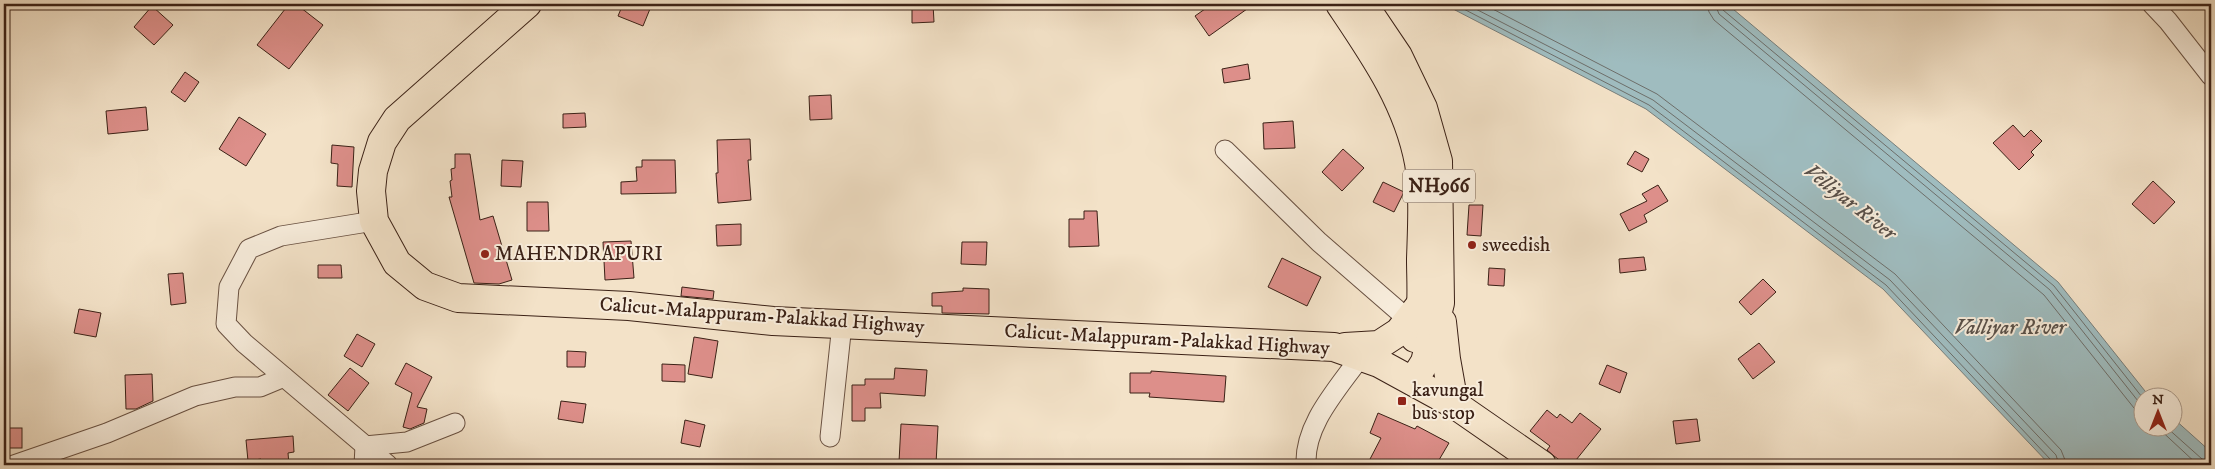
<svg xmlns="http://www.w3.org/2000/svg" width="2215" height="469" font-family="'IM FELL DW Pica',serif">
<rect width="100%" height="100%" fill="#f3e2c8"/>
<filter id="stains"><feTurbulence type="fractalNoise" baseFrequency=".004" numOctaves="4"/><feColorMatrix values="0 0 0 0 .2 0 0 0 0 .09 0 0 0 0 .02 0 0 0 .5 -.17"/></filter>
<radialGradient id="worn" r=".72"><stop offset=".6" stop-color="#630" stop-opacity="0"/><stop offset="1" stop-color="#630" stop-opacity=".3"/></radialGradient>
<path fill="#9fbcbf" stroke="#777e7b" d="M1446 4H1722L1733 9 2058 282 2149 396H2142V426H2172L2173 418 2211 452V465H2050L1883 289 1646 109 1455 10Z"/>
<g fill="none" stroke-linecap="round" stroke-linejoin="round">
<g stroke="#6d6e6a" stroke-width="1">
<path d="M1454 4 1649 105 1886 285 2051 460 2053 465"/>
<path d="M1466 4 1653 100 1890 280 2056 455 2059 465"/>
<path d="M1483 4 1657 94 1895 274 2061 450 2067 465"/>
<path d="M1707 4 1709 12 1714 20 2044 295 2134 408 2142 414"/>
<path d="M1715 4 1719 14 2050 290 2142 406"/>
<path d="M1721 4 1723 10 2054 286 2142 397"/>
<path d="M2156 426 2198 465"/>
<path d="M2165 426 2202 459 2211 462"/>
</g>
</g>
<g fill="#dd8f8a" stroke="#3b2116">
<path d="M289 4H296L323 25 289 69 257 45Z"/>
<path d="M623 4H652L643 26 618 16Z"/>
<path d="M912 4H933L934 22 912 23Z"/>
<path d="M1212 4H1254L1209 36 1195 16Z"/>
<path d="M152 6 173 25 154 45 134 27Z"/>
<path d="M1248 64 1250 79 1224 83 1222 69Z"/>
<path d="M185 72 199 82 185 102 171 92Z"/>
<path d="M831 95 832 119 810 120 809 96Z"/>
<path d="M146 107 148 130 108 134 106 111Z"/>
<path d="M585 113 586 127 563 128V114Z"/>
<path d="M239 117 266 134 246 166 219 149Z"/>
<path d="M1293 121 1295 148 1264 149 1263 123Z"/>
<path d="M2013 125 2024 137 2031 130 2042 141 2031 152 2034 155 2019 170 1993 143Z"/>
<path d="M750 139 751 160H748L751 200 718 203 716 173H718L717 140Z"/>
<path d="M332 145 354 147 352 187 337 186 338 164 331 163Z"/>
<path d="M1343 149 1364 168 1342 191 1322 172Z"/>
<path d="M1635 151 1649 159 1642 172 1627 164Z"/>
<path d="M455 154H470L480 220 493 216 512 280 499 284 474 283 449 197H452L450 181 452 180 451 169 455 168Z"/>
<path d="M502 160 523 161 521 187 501 186Z"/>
<path d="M642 160H675L676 193 621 194V182L637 181 636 167H642Z"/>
<path d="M2153 181 2175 202 2154 224 2132 204Z"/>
<path d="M1383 182 1404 192 1394 212 1373 202Z"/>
<path d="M1658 185 1668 201 1644 215 1647 222 1629 231 1620 214 1647 201 1642 194Z"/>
<path d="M527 202H548L549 231H527Z"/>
<path d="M1469 205H1483L1481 236 1467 235Z"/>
<path d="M1084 211H1097L1099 246 1069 247V219H1084Z"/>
<path d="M741 224V245L717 246 716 225Z"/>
<path d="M631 241 634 278 605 280 603 242Z"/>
<path d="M962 242H987L986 265 961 264Z"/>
<path d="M1644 257 1646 270 1620 273 1619 259Z"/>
<path d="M1282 258 1321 277 1307 306 1268 287Z"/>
<path d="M318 265H341L342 278H318Z"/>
<path d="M1489 268 1505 269 1504 286 1488 285Z"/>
<path d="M183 273 186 303 171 305 168 274Z"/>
<path d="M1763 279 1776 292 1751 315 1739 302Z"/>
<path d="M682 287 714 291 713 299 681 296Z"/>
<path d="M963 288 989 289V314L942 313V306H932V293L963 291Z"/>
<path d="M79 309 101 313 96 337 74 333Z"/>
<path d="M357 334 375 344 362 367 344 356Z"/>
<path d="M694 337 718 341 712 378 688 374Z"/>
<path d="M1759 343 1775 362 1753 379 1738 359Z"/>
<path d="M567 351 586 352 585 367H567Z"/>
<path d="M406 363 432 377 417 407 427 409 424 423 410 429 403 427 412 393 395 384Z"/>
<path d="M662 364 685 365V382L662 381Z"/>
<path d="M1607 365 1627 373 1620 393 1599 384Z"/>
<path d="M350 368 369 383 348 411 328 395Z"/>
<path d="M895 368 927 370 925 396 880 393 881 408H865V421H852V385H865V379H894Z"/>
<path d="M1151 371 1226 376 1224 402 1149 397 1150 393H1130V373H1151Z"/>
<path d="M152 374 153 401 136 409H126L125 375Z"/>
<path d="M561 401 586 404 583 423 558 419Z"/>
<path d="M1547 410 1557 418 1560 414 1572 423 1580 413 1601 429 1572 465H1566L1554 456 1547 450 1550 446 1530 431Z"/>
<path d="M1378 413 1415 429 1417 426 1449 443 1436 465H1378L1369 461 1381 438 1370 433Z"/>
<path d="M1697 419 1700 441 1676 444 1673 421Z"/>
<path d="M685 420 705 425 700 447 681 443Z"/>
<path d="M901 424 938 426 936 464 899 462Z"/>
<rect x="4" y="428" width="18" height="20"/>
<path d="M293 436 294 452 288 453 289 465H262L261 459 248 461 246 440Z"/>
</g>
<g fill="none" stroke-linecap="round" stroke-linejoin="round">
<g stroke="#695142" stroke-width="21">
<g id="minor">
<path d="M2152 4 2168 21 2211 76"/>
<path d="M1225 150 1319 242 1410 321"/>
<path d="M374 221 281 236 249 249 229 287 226 324 244 343 388 465"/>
<path d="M830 437 842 324"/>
<path d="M14 465 107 433 195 396 235 387H260L284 377"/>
<path d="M364 465 365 446 407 442 455 423"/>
<path d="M1306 465C1304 424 1338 389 1361 356"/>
</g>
</g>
<g stroke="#3b2116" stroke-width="30">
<g id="highway">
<path d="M527 4 397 119 382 142 373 171 371 191 374 221 397 263 425 286 458 298 629 306 773 321 1334 347 1379 363 1454 404 1542 465"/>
<path d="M1340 4C1373 53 1408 103 1419 163 1424 194 1422 228 1421 259 1421 284 1424 313 1415 338"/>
<path d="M1363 4 1398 56 1423 108 1438 161 1440 303 1425 362 1413 381"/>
<path d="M1442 322 1446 359 1454 404"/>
<path d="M1345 347 1379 345 1399 332 1420 305"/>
</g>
</g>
<use href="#minor" stroke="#f7ecdb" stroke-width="19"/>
<use href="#highway" stroke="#f3e2c8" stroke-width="28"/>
</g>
<g fill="#8f2418" stroke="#f7ecdb" stroke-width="2">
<circle cx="1472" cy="245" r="5"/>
<circle cx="485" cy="254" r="5"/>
<rect x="1397" y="396" width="10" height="10" rx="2.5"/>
</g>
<g text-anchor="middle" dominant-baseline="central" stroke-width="4" stroke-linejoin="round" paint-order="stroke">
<rect fill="#f7ecdb" stroke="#735e51" stroke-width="1" x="1403" y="169.5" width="72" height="33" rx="4"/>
<g font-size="19" font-weight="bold" fill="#3b2116">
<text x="1439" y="186">NH966</text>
</g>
<g font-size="20" fill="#3b2116" stroke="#f7ecdb" text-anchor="start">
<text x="1482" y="245">sweedish</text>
<text x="495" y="254">MAHENDRAPURI</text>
<text x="1412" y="390">kavungal<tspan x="1412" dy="23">bus stop</tspan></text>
</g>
<g font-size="20" fill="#3b2116" stroke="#f7ecdb">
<text transform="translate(762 316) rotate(4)">Calicut-Malappuram-Palakkad Highway</text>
<text transform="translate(1167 340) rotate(3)">Calicut-Malappuram-Palakkad Highway</text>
</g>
<g font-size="21" font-style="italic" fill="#595049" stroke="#f7ecdb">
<text transform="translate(1850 202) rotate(38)">Velliyar River</text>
<text x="2010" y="328">Valliyar River</text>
</g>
</g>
<rect width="2215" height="469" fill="none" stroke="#f3e2c8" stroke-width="20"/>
<rect x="5" y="5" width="2205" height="459" fill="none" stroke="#3b2116" stroke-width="2.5"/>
<rect x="10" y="10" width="2195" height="449" fill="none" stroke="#3b2116"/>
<g transform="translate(2158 412)"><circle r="24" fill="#f7ecdb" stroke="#ac9b8c"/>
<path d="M0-4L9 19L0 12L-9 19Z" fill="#8f2418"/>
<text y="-8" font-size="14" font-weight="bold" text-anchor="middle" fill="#3b2116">N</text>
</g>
<rect width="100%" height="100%" filter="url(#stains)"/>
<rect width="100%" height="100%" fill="url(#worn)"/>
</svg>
